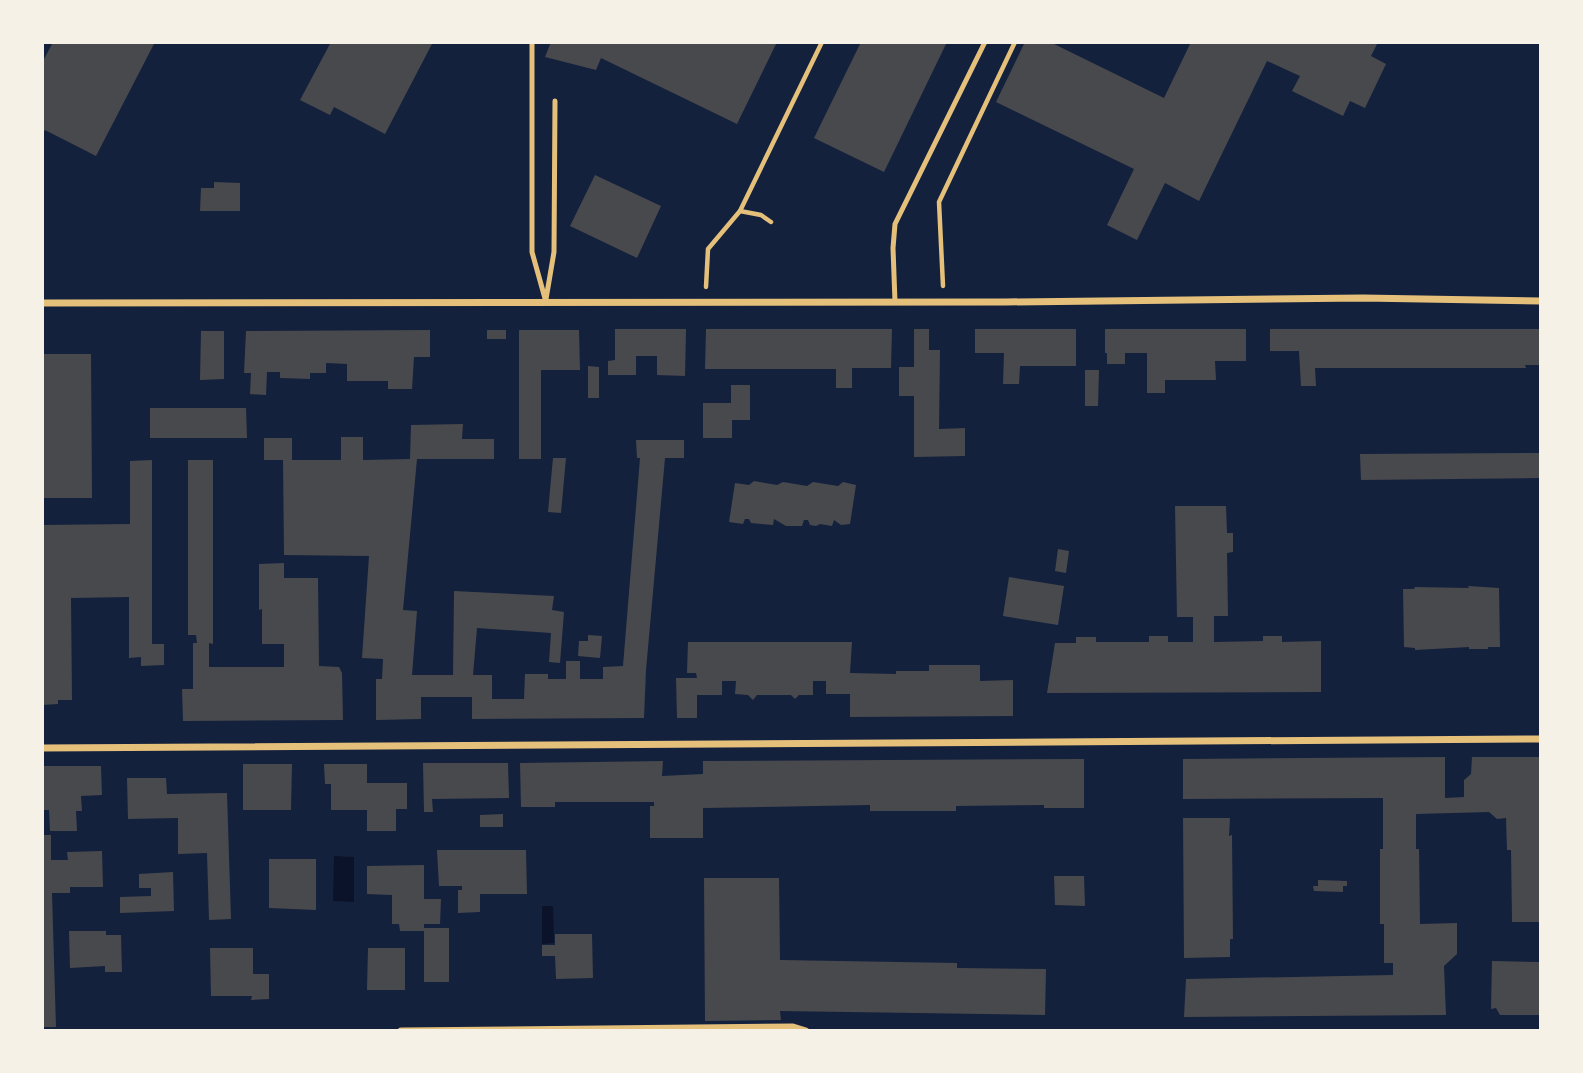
<svg xmlns="http://www.w3.org/2000/svg" width="1583" height="1073" font-family="'Fira Sans Condensed',sans-serif">
<rect width="100%" height="100%" fill="#14213d"/>
<g fill="#0b132b">
<path d="M334 856 354 857V902L333 901Z"/>
<path d="M542 906H553L554 943 542 944Z"/>
</g>
<g fill="#48494c">
<path d="M53 42H155L96 156 45 130 42 135V63Z"/>
<path d="M331 42H433L385 134 334 107 330 115 300 100Z"/>
<path d="M551 42H777L737 124 601 58 596 70 545 57Z"/>
<path d="M861 42H947L884 172 814 138Z"/>
<path d="M1025 42H1050L1164 98 1191 42H1378L1371 56 1386 64 1365 108 1350 101 1343 116 1292 91 1300 76 1267 61 1199 201 1165 183 1137 240 1107 225 1134 169 996 102Z"/>
<path d="M595 175 661 206 637 258 570 226Z"/>
<path d="M214 182 240 183V211H200L201 188H214Z"/>
<path d="M615 329H686L685 376 657 375V356H636V375H608V361L615 360Z"/>
<path d="M706 329H892L891 368H852V388H836V369H705Z"/>
<path d="M914 329H929V350H940L939 429 965 428V456L914 457V396H899V367H914Z"/>
<path d="M975 329H1076V366H1020L1019 384H1003L1004 353H975Z"/>
<path d="M1105 329H1246V361H1215L1216 380H1165V393H1147V353H1125V364H1107V353H1105Z"/>
<path d="M1270 329H1541V365H1525L1526 368H1315L1316 386H1301L1299 351H1270Z"/>
<path d="M430 330V357H414L412 389H388V381H347V364L326 363V373H310V379L280 378V372H267L266 395 250 394 251 373H244L246 331Z"/>
<rect x="487" y="330" width="19" height="9"/>
<path d="M519 330H579L580 370H541V459H519Z"/>
<path d="M201 331H224V379L200 380Z"/>
<path d="M42 354H91L92 498H42Z"/>
<path d="M588 366 599 367V398H588Z"/>
<path d="M1085 370H1099L1098 406H1085Z"/>
<path d="M731 385H750V420H732V438H703V403H731Z"/>
<path d="M150 408H246L247 438H150Z"/>
<path d="M463 424 462 439H494V459H417L403 610 417 611 412 675H453L454 591 554 596 552 610 564 612 560 663 549 662 551 633 477 628 473 675H492V699H524L525 674H548V679H566V661H580V679H603V667L623 666 640 458H637L636 440H684V458H665L646 670 644 718 472 719V697H421V719L376 720V679H382L383 659 362 658 369 556 284 555 283 460H264V438H292V460H341V437H363V460L410 459 411 425Z"/>
<path d="M1541 453V478L1361 480 1360 454Z"/>
<path d="M553 458H566L561 513 548 512Z"/>
<path d="M152 460V644H164V665L141 666V657L129 658V597L71 598 72 700H58V704L42 705V525L130 524V461Z"/>
<path d="M188 460H213V644L209 643V667H284V644H262V609L259 610V564L284 563V578H318L319 666 339 667 342 673 343 720 183 721 182 689H193V643H197L196 635H188Z"/>
<path d="M754 481 777 485 783 482 807 486 813 482 838 486 843 482 856 485 850 524 841 525 834 520 832 526 820 524 816 526 810 525 808 520H804L802 526H786L774 519 773 525 751 523 749 519H745L743 524 729 522 735 483 749 485Z"/>
<path d="M1175 506H1226L1227 533H1233V552L1227 553 1228 616H1214V642L1263 641V636H1282V642L1321 641V692L1047 693 1055 643H1076V637H1096V642H1149V636H1168V642H1193V617H1177Z"/>
<path d="M1058 549 1069 551 1066 573 1055 571Z"/>
<path d="M1009 577 1064 586 1058 625 1003 616Z"/>
<path d="M1468 586 1499 588 1500 647H1488V649H1469V647L1415 650V648L1404 647 1403 589H1414L1415 587 1469 588Z"/>
<path d="M588 635 602 636 600 658 578 656 579 641H588Z"/>
<path d="M688 642H852L850 673 896 674V671H929V665H980V681L1013 680V716L850 717V694H826V681H813V695H799L795 699 791 695H757L753 700 748 695 735 694 736 681H722V695H697V718H677L676 678H697L696 673H687Z"/>
<path d="M1445 757V798L1464 797V780L1471 774 1472 757H1541V922H1512L1511 850H1507L1506 818 1497 819 1489 812 1416 814V849H1419L1420 924 1457 923V954L1444 966 1446 1015 1184 1017 1186 979 1393 975V963H1384V924H1380V849H1383V798L1183 799V759Z"/>
<path d="M1084 759V808H1044V805L956 806V811H870V805L703 808V838H650V806H654V802H555V807H521L520 763 663 761 662 776 703 774V761Z"/>
<path d="M423 763H508L509 798 432 799 433 812H424Z"/>
<path d="M243 764H292L291 810H243Z"/>
<path d="M324 764H367V783H407V809H396V831H367V810H331V784H325Z"/>
<path d="M42 766H101L102 795 81 796 82 811H76L77 831H50L49 810H42Z"/>
<path d="M127 778H166L167 794 227 793 231 919 209 920 207 853 178 854V818L128 819Z"/>
<path d="M503 814V827H480V815Z"/>
<path d="M1183 818H1230L1229 836 1232 835 1233 939H1230V957L1184 958Z"/>
<path d="M42 835H51V860H68L67 852 102 851 103 887H70V893H52L56 1027H42Z"/>
<path d="M437 850H526L527 894H480V912L458 913V890H462V886H439Z"/>
<path d="M269 859H316V910L269 908Z"/>
<path d="M424 865V899H441L440 924H424V928H449V982H424V931H400L399 924H392V895L367 894V866Z"/>
<path d="M173 872 174 911 120 913V897L151 896V888H139V874Z"/>
<path d="M1054 876H1084L1085 906 1055 905Z"/>
<path d="M704 878H779L780 960 957 963V968L1046 969 1045 1015 780 1011 781 1020 705 1021Z"/>
<path d="M1318 880 1347 881V886H1343V892L1314 891 1313 886H1318Z"/>
<path d="M69 931H106V935H121L122 972H105V966L70 968Z"/>
<path d="M555 934H592L593 978 556 979 555 956H542V945H555Z"/>
<path d="M210 948H253V974H269V999L251 1000 252 996H211Z"/>
<path d="M368 948H405V990H367Z"/>
<path d="M1492 961 1541 962V1015H1500L1496 1008 1491 1009Z"/>
</g>
<g fill="none" stroke-linecap="round" stroke-linejoin="round">
<g stroke="#e5c07b" stroke-width="4.5">
<path d="M740 211 761 215 771 222"/>
<path d="M943 286 939 202 1015 42"/>
<path d="M706 287 708 249 740 211 822 42"/>
</g>
<g stroke="#e5c07b" stroke-width="5">
<path d="M532 42V252L546 302"/>
<path d="M546 299 554 252 555 101"/>
<path d="M895 302 893 248 895 224 985 42"/>
</g>
<g stroke="#e5c07b" stroke-width="7">
<path d="M42 303 1006 302 1363 298 1541 301"/>
<path d="M42 748 1541 739"/>
<path d="M401 1031 793 1027 806 1031"/>
</g>
</g>
<rect width="1583" height="1073" fill="none" stroke="#f6f1e7" stroke-width="88"/>
</svg>
